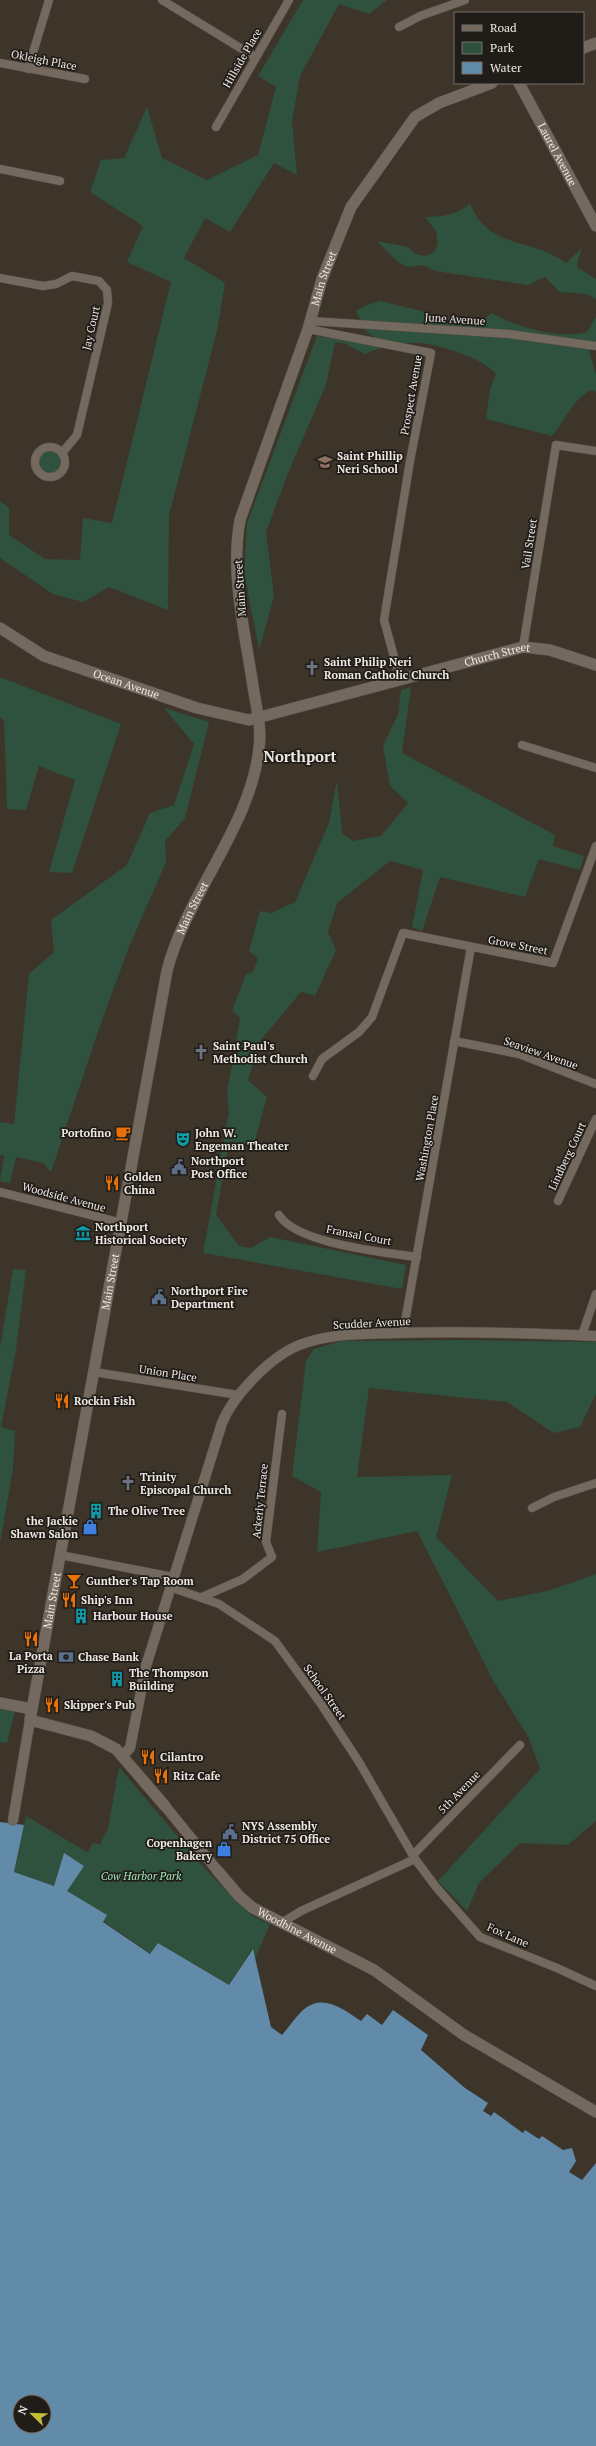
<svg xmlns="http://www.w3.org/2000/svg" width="596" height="2446" viewBox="0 0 596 2446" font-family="'PT Serif',serif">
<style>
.green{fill:#2f523e}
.water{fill:#628aa9;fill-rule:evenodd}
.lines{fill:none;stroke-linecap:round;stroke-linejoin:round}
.minor-casing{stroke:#595148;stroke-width:9}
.tertiary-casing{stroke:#595148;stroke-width:11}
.secondary-casing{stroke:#595148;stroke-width:12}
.minor{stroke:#73695f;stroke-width:8}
.tertiary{stroke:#73695f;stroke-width:10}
.secondary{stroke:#73695f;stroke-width:11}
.labels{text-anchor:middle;stroke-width:3.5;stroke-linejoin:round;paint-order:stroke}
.street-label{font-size:11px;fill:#efe9e3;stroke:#201c18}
.poi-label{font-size:11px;font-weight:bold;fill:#efe9e3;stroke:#201c18;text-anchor:start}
.park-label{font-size:11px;font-style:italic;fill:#a0e9bd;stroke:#201c18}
.district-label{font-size:15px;font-weight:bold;fill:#efe9e3;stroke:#201c18}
</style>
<rect width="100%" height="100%" fill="#3d342a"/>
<g class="green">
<polygon points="303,0 387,0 369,14 339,4 300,76 292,121 297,175 274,163 230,232 205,218 184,258 225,283 217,331 169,515 168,610 109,587 83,602 53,594 0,558 0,501 9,508 9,535 45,559 80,560 83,518 112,523 171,282 127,262 143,226 90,192 101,160 124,158 147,107 162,158 207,180 258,155 276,87 258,76"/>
<path d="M470,203C488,250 531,237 566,263L582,248L577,263L578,268L596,279V299L586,294L560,292L545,277L528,285L435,271L423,265L408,267L398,262L377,241L407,247L416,254L425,256L433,253L438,244L436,231L425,217C444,216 456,216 470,203Z"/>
<path d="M380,301L450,318L484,319L492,313C515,327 561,340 587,332L596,317V342L589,350L596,375V392L591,390C571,401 566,420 552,436L486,419L490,390L496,374C483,358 440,345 420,343C403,342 380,347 365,354L346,344L335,342L326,385L290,468L266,532L274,596L259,650L244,572L247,523L317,336L353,341L375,338L365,330L356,311L369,304Z"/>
<circle cx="50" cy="461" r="13"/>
<polygon points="0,677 121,724 72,873 49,872 75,780 39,766 26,810 7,809 4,720 0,717"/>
<polygon points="411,687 402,753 555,835 553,846 584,856 580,870 539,859 525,897 440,877 422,931 412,927 423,870 390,861 337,903 328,932 336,950 315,996 301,992 260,1041 248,1080 267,1097 254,1144 229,1142 216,1215 239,1246 251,1248 270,1237 406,1265 402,1289 203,1253 229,1112 227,1093 240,1018 232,1011 246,974 253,972 258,958 249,951 260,911 271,913 295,902 329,823 337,780 342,833 353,841 381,836 408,803 390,786 383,746 398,714 401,690"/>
<polygon points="164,708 209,722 185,818 165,841 166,862 129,947 101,1023 51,1172 43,1163 16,1157 10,1183 0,1181 4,1156 0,1155 0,1122 14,1124 29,974 54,952 51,920 127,865 150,813 174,805 194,744"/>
<polygon points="13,1269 26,1270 16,1350 1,1427 15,1431 13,1469 0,1543 0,1348"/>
<polygon points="457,1340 596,1342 596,1394 580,1427 554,1433 507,1402 369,1388 357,1477 452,1475 436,1537 498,1601 551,1590 596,1574 596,1821 568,1845 520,1843 479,1883 467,1911 438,1881 540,1769 529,1738 494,1682 417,1531 317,1552 321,1492 292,1476 306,1361 314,1349 342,1341"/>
<polygon points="0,1708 15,1711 7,1743 0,1742"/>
<polygon points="119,1767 206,1870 252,1916 270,1924 255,1959 252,1949 229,1985 158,1943 151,1954 103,1921 107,1915 66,1891 64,1854 54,1886 14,1872 26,1816 87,1852 93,1843 100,1845 108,1828"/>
</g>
<path class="water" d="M0,1822L24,1825L14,1872L54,1886L64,1853L84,1866L67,1891L107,1915L103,1922L150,1954L158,1943L229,1985L253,1949L271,2027L282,2035C289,2027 295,2018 302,2011C322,1992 343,2009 361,2021L367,2014L382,2025L393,2010L428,2035L421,2050L465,2088L488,2103L483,2111L491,2116L494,2112L523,2133L525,2130L539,2139L542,2136L563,2150L572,2148L576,2161L569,2172L582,2180L596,2163V2446H0ZM20,2402H44V2426H20Z"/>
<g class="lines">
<g class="minor-casing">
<g id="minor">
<polyline points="162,0 255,57"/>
<polyline points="399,27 420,16 465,0"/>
<polyline points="0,63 85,79"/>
<polyline points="28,69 49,0"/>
<polyline points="216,127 289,0"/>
<polyline points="0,169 60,181"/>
<polyline points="0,278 43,286 56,284 72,276 99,281 107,290 108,303 77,435 62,453"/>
<polyline points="311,321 509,334 596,346"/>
<polyline points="308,329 431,353 410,461 384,620 400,679"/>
<circle cx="50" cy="462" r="15"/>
<polyline points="523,647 556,445 596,451"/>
<polyline points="522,745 596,768"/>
<polyline points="454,1041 519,1054 596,1084"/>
<polyline points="313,1076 322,1059 359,1032 372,1017 403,933 553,963 596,846"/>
<polyline points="0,1192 122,1223"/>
<polyline points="558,1201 596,1119"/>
<path d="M279,1215C297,1244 384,1252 417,1257"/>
<polyline points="403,1333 471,947"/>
<polyline points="582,1335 596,1294"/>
<polyline points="94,1372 238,1395"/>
<polyline points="532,1508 554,1497 596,1483"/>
<polyline points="60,1555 173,1577"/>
<polyline points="170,1587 219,1604 275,1641 321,1704 359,1762 415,1859 436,1887 480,1937 557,1968 596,1986"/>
<polyline points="202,1597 243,1579 272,1557 266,1542 282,1414"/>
<polyline points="414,1854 520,1745"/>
<polyline points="283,1922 301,1911 415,1859"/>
</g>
</g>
<g class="tertiary-casing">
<g id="tertiary">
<path d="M123,1755L130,1748L146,1666L222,1423C233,1396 269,1358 297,1346C328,1333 363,1334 396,1333C463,1331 529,1333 596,1336"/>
<polyline points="165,1806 217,1870"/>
<polyline points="13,1820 30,1720"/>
</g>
</g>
<g class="secondary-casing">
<g id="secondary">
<polyline points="583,48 596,43"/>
<path id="s1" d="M519,83L596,226"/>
<path id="s2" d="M0,628L44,656L197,708L249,720L523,647L550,650L596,665"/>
<polyline points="0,1703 32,1709"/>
<path id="s3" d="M165,1806L116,1749L91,1736L30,1720L167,971C186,895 251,826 259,748C262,727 256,707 253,686C245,632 230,574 240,520L308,329L322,279L351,207L415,117L439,103L492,83"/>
<path id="s4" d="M217,1870L239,1896L253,1908L374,1970L464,2035L596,2112"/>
</g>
</g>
<use href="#minor" class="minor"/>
<use href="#tertiary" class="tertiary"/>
<use href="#secondary" class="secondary"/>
</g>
<defs>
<g id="school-bare" transform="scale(1.2)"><path d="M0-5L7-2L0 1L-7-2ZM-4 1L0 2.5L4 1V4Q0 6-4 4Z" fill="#8d6e63" stroke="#201c18" stroke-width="2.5" paint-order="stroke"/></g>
<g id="church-bare" transform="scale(1.2)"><path d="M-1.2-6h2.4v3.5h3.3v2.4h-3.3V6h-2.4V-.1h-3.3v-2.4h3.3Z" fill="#6b7280" stroke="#201c18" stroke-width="2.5" paint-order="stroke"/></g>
<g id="cafe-bare" transform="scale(1.2)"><path d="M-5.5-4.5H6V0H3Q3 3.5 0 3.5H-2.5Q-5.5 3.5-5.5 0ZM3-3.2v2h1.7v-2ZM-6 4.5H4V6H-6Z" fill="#e8710a" stroke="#201c18" stroke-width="2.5" paint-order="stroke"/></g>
<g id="theatre-bare" transform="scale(1.2)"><path d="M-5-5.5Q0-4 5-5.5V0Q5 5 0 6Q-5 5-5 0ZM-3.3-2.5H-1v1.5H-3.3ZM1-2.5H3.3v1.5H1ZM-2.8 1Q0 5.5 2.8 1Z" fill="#0f9aa8" stroke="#201c18" stroke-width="2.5" paint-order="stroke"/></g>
<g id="civic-bare" transform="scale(1.2)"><path d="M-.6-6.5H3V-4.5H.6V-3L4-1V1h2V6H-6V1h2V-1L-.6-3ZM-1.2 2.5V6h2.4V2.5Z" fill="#5c6f8a" stroke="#201c18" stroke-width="2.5" paint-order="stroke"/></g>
<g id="restaurant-bare" transform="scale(1.2)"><path d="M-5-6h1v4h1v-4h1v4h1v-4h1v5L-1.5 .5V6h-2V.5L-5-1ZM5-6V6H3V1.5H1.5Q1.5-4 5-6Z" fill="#e8710a" stroke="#201c18" stroke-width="2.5" paint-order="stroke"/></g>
<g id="museum-bare" transform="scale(1.2)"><path d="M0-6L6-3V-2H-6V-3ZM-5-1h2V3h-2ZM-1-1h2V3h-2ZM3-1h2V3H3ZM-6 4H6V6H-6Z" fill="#0f9aa8" stroke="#201c18" stroke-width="2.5" paint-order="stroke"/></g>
<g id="building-bare" transform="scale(1.2)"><path d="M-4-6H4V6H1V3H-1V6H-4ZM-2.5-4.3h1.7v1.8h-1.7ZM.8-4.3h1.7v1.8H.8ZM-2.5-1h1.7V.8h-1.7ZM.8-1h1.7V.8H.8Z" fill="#0f9aa8" stroke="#201c18" stroke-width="2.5" paint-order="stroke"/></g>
<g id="shop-bare" transform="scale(1.2)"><path d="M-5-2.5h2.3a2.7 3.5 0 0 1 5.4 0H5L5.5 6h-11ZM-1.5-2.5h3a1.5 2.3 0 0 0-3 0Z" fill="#3f7fe0" stroke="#201c18" stroke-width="2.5" paint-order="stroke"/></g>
<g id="bar-bare" transform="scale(1.2)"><path d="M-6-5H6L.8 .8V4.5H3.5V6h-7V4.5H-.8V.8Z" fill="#e8710a" stroke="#201c18" stroke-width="2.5" paint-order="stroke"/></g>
<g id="bank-bare" transform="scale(1.2)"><path d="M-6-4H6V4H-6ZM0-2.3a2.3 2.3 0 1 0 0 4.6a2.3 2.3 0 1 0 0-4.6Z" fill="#5c6f8a" stroke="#201c18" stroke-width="2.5" paint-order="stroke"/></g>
</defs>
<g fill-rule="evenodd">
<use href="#school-bare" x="325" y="462"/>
<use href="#church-bare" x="312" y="668"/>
<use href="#church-bare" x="201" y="1052"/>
<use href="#cafe-bare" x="123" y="1133"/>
<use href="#theatre-bare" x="183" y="1139"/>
<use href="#civic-bare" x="179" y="1167"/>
<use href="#restaurant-bare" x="112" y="1183"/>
<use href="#museum-bare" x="83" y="1233"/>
<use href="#civic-bare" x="159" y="1297"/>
<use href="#restaurant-bare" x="62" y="1401"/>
<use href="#church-bare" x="128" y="1483"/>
<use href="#building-bare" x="96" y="1511"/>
<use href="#shop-bare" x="90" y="1527"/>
<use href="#bar-bare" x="74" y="1581"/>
<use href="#restaurant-bare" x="69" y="1600"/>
<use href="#building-bare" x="81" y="1616"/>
<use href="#restaurant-bare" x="31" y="1639"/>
<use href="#bank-bare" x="66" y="1657"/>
<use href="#building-bare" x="117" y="1679"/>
<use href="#restaurant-bare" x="52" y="1705"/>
<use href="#restaurant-bare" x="148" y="1757"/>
<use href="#restaurant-bare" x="161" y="1776"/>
<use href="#civic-bare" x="230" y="1832"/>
<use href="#shop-bare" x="224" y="1849"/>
</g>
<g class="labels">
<g class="street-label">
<text transform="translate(242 58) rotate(-60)" y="4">Hillside Place</text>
<text transform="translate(44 60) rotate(11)" y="4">Okleigh Place</text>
<text dy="4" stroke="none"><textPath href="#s1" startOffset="81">Laurel Avenue</textPath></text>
<text dy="4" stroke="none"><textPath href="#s3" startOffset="1656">Main Street</textPath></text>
<text transform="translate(455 319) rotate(4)" y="4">June Avenue</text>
<text transform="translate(91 328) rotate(-77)" y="4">Jay Court</text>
<text transform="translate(411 395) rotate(-80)" y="4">Prospect Avenue</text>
<text transform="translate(529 544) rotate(-81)" y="4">Vail Street</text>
<text transform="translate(240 588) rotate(-94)" y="4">Main Street</text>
<text dy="4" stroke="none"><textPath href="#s2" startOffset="524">Church Street</textPath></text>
<text dy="4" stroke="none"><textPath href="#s2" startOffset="139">Ocean Avenue</textPath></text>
<text dy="4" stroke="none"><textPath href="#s3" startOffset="996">Main Street</textPath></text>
<text transform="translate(518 945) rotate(11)" y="4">Grove Street</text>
<text transform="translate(541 1053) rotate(19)" y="4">Seaview Avenue</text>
<text transform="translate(427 1138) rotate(-80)" y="4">Washington Place</text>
<text transform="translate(567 1156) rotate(-65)" y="4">Lindberg Court</text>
<text transform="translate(64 1197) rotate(15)" y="4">Woodside Avenue</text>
<text transform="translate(359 1235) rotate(11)" y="4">Fransal Court</text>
<text dy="4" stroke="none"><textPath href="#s3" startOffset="612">Main Street</textPath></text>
<text transform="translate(372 1323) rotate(-3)" y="4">Scudder Avenue</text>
<text transform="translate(168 1373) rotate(9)" y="4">Union Place</text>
<text transform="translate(260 1501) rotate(-84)" y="4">Ackerly Terrace</text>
<text dy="4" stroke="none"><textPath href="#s3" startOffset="288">Main Street</textPath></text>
<text transform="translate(325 1692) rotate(55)" y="4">School Street</text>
<text transform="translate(459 1792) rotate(-46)" y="4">5th Avenue</text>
<text dy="4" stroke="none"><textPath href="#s4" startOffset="102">Woodbine Avenue</textPath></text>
<text transform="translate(508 1935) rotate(24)" y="4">Fox Lane</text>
</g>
<g class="poi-label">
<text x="337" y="460">Saint Phillip<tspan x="337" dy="13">Neri School</tspan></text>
<text x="324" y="666">Saint Philip Neri<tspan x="324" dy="13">Roman Catholic Church</tspan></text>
<text x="213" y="1050">Saint Paul's<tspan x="213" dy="13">Methodist Church</tspan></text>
<text x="111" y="1137" text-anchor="end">Portofino</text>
<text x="195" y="1137">John W.<tspan x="195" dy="13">Engeman Theater</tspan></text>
<text x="191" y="1165">Northport<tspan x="191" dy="13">Post Office</tspan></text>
<text x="124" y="1181">Golden<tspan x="124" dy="13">China</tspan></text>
<text x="95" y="1231">Northport<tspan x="95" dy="13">Historical Society</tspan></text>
<text x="171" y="1295">Northport Fire<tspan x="171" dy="13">Department</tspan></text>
<text x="74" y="1405">Rockin Fish</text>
<text x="140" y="1481">Trinity<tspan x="140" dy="13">Episcopal Church</tspan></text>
<text x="108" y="1515">The Olive Tree</text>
<text x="78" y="1525" text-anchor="end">the Jackie<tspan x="78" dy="13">Shawn Salon</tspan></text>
<text x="86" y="1585">Gunther's Tap Room</text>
<text x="81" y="1604">Ship's Inn</text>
<text x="93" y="1620">Harbour House</text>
<text x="31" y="1660" text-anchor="middle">La Porta<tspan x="31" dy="13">Pizza</tspan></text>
<text x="78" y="1661">Chase Bank</text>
<text x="129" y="1677">The Thompson<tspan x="129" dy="13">Building</tspan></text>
<text x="64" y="1709">Skipper's Pub</text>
<text x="160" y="1761">Cilantro</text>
<text x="173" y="1780">Ritz Cafe</text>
<text x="242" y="1830">NYS Assembly<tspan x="242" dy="13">District 75 Office</tspan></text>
<text x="212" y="1847" text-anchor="end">Copenhagen<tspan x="212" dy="13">Bakery</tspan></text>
</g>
<g class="park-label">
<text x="141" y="1880">Cow Harbor Park</text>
</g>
<g class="district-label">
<text x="300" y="762">Northport</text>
</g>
</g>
<rect x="454" y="12" width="130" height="72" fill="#201c18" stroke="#736e69"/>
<rect x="462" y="25" width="20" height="6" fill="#73695f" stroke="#736e69"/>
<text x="490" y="32" font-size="12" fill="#efe9e3">Road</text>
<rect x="462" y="42" width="20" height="12" fill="#2f523e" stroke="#736e69"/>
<text x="490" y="52" font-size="12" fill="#efe9e3">Park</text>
<rect x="462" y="62" width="20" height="12" fill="#628aa9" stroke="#736e69"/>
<text x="490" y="72" font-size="12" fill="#efe9e3">Water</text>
<g transform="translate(32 2414) rotate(293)"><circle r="19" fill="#201c18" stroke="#736e69"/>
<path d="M0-3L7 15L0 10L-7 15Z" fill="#c7bb3b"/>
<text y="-6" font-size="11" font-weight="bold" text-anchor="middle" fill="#efe9e3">N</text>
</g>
</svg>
